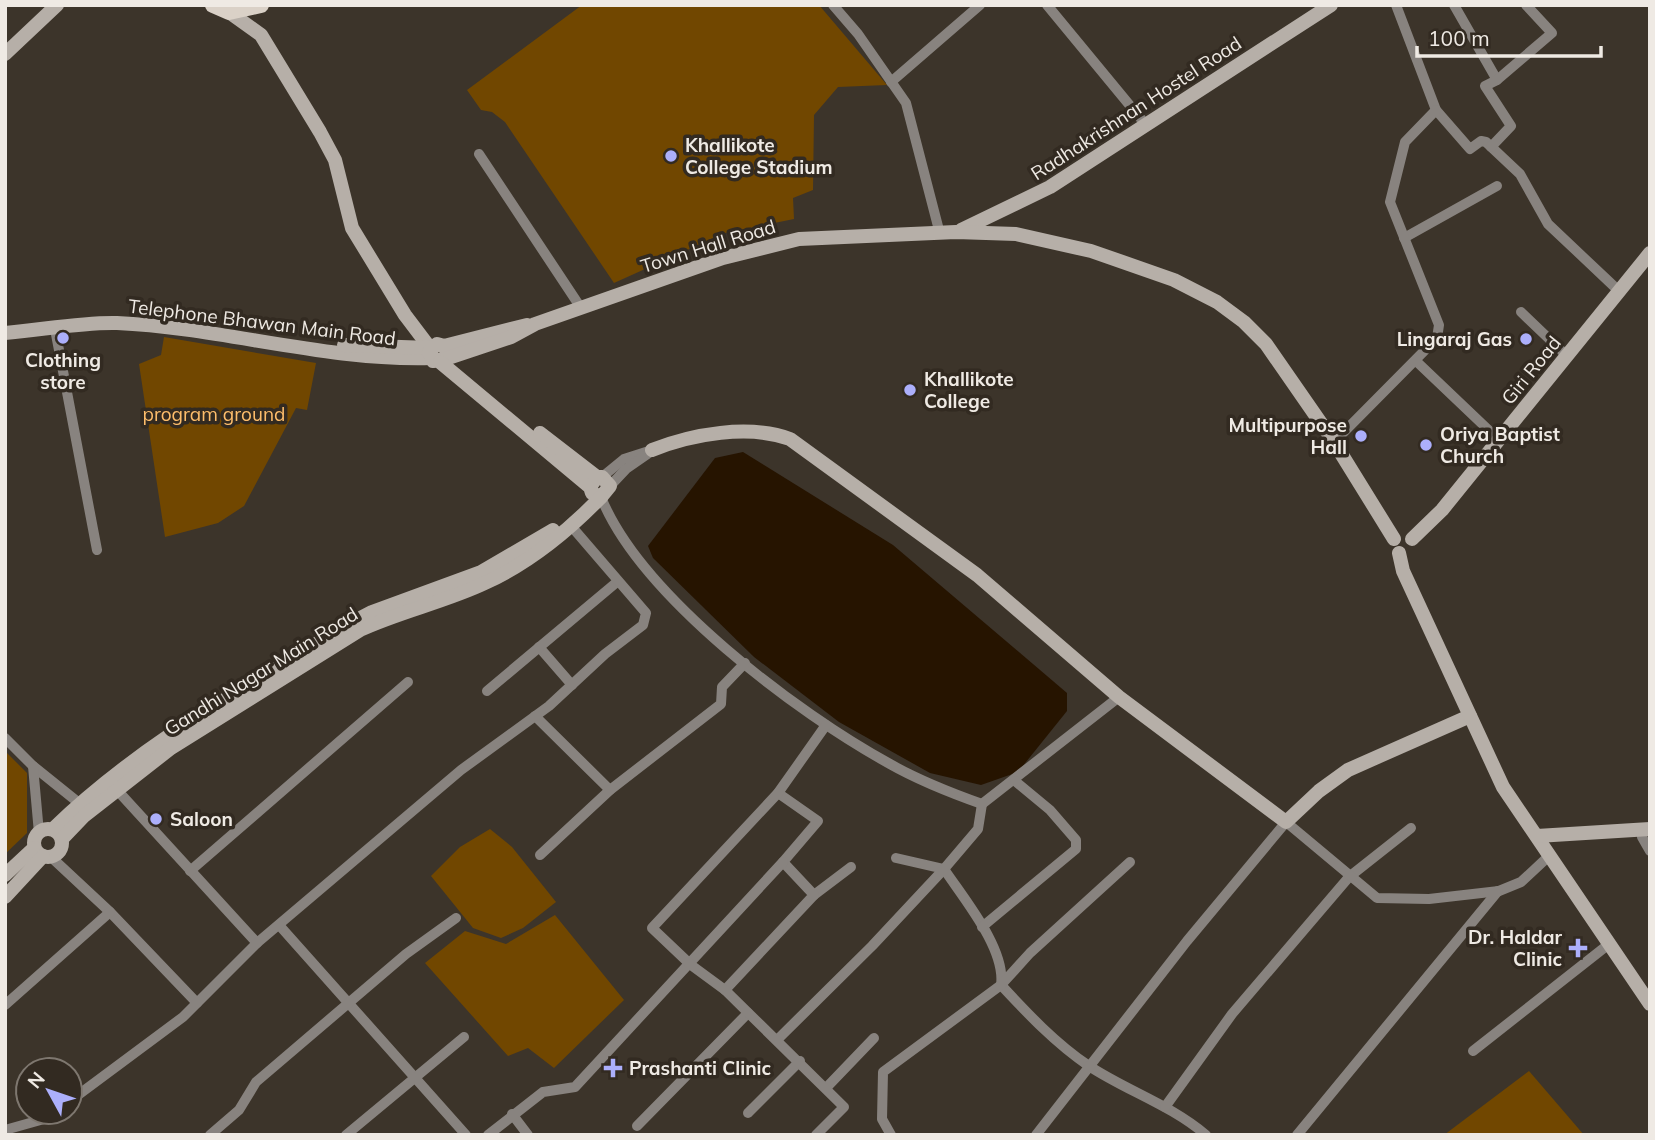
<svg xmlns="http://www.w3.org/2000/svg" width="1655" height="1140" viewBox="0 0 1655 1140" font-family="Mulish,sans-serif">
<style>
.green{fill:#714700}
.water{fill:#261400}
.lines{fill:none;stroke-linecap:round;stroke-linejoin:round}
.street{stroke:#88837f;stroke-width:10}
.secondary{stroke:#b6afa8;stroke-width:14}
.primary{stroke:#dad1c7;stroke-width:16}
.poi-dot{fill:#acaffb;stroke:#322a21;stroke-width:2.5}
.labels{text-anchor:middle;stroke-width:7;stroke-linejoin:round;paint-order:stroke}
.street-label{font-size:19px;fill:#efeae4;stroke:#322a21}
.poi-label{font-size:19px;font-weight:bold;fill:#efeae4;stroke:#322a21;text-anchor:start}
.park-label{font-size:19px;fill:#fdbd6b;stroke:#322a21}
</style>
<rect width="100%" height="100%" fill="#3c342a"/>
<g class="green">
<polygon points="582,5 819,5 887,85 838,87 814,115 813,190 793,198 794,219 725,233 614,283 505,122 492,112 481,110 467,90"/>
<polygon points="164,337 316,363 307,410 296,408 244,506 218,523 165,537 139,364 161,355"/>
<polygon points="5,751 27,773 27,833 5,854"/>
<polygon points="490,829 512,847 556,902 523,928 501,938 473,928 431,876 460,847"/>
<polygon points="555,915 624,1000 554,1068 528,1048 508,1056 425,963 465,931 506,944"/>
<polygon points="1529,1071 1584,1135 1444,1135"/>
</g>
<polygon class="water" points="743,452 893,545 1067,693 1067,711 1018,772 981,785 930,773 839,722 754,657 653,558 648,546 715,458"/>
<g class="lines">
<g class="street">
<polyline points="833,5 858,34 906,103 940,234"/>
<polyline points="1047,5 1146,125"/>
<polyline points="1396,5 1436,110 1470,149 1481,141 1486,142 1520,174 1548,224 1620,292"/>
<polyline points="1454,5 1497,80"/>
<polyline points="891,82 980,5"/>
<polyline points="1491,147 1511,126 1485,86 1497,80 1552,33 1526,5"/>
<polyline points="479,154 581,308"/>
<polyline points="1404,238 1497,186"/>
<polyline points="1521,312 1567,356"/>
<polyline points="55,329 97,550"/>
<polyline points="1416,361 1499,440"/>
<polyline points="1334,442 1437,338 1439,325 1390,202 1405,142 1436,110"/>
<polyline points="602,477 624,459 652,450"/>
<polyline points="610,486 626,469 652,451"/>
<path d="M601,497C640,595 798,714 890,764C920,781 951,793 982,804L1119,697"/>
<polyline points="539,647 572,685"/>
<polyline points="487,691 617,582"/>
<polyline points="535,716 610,790"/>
<polyline points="5,738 33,766 79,803"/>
<polyline points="33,766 39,833"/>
<polyline points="117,790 257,943"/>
<polyline points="1642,837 1650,851"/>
<polyline points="540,855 610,790 721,704 722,687 745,663"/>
<polyline points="51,857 110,912 197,1003"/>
<path d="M896,858L944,869C964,899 1006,949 1001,985C1028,1014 1055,1043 1089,1066C1127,1091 1171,1105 1206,1135"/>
<polyline points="190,871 408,682"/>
<polyline points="814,895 851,867"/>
<polyline points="279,925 466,1135"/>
<polyline points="982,927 1076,849 1076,840 1050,810 1015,781"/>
<polyline points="725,990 814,895 783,862 818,821 778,793"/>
<polyline points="5,1005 110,912"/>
<polyline points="777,1040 872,946 944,869 978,829 982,804"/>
<polyline points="1473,1051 1609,944"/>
<polyline points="826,1088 874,1038"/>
<polyline points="70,1101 183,1017 257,943 461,770 549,706 605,654 643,625 646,613 572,527"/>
<polyline points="1165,1107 1232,1014 1349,877 1411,828"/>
<polyline points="748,1113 800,1061"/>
<polyline points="512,1114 528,1135"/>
<polyline points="637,1126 748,1013"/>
<polyline points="5,1130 44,1119 54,1112"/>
<polyline points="210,1135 239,1110 256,1082 406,954 456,918"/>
<polyline points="346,1135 464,1037"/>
<polyline points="488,1135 543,1092 575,1087 783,862"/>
<polyline points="816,1135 844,1107 725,990 691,965 652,928 778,793 826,725"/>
<polyline points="891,1135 882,1119 883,1072 1001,985 1030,953 1130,862"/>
<polyline points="1036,1135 1187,941 1286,822 1377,898 1429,899 1499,891 1521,882 1550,855"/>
<polyline points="1297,1135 1498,891"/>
</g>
<g class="secondary">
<polyline points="229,12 261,35 320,132 335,160 352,228 405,315 430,348"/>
<polyline points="5,54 57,5"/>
<polyline points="961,230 1050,187 1331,5"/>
<path d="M5,333C42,330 81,322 117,323C223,328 325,361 431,358"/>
<polyline points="344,345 430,348"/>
<polyline points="444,346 447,350 445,359 433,361 429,352 437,344 444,346 527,325"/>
<polyline points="445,359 511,337 535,324 723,258 799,239 956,232 1016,234 1091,251 1174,280 1217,302 1244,322 1266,344 1334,442 1394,539"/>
<polyline points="440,362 590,487 592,493 601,497 610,486 602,477 597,477 590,487"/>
<polyline points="540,433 597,477"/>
<path d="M652,450C692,434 749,424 790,439L977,575L1119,697L1286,822L1319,791L1348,770L1470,716"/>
<polyline points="1412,539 1442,510 1650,253"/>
<polyline points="1399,553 1403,571 1503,787 1650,1004"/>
<path d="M53,829C140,744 248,686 351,623L372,612L481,572L553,530"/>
<circle cx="48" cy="843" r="14"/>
<polyline points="1537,836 1650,829"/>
<path d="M62,839L84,816L171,748L360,630C401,611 445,602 485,583C529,563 568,531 601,497"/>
<polyline points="5,875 34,848"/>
<polyline points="5,897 43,856"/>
</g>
<polyline class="primary" points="213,5 229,12 261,5"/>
</g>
<g class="poi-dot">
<circle cx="671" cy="156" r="7"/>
<circle cx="63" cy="338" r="7"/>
<circle cx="1526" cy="339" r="7"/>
<circle cx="910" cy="390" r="7"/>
<circle cx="1361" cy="436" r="7"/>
<circle cx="1426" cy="445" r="7"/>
<circle cx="156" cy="819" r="7"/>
<path d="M1574.5 937.5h7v7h7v7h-7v7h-7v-7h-7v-7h7z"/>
<path d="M609.5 1057.5h7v7h7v7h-7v7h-7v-7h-7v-7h7z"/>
</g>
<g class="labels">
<g class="street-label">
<text transform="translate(1136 108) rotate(-33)" y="7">Radhakrishnan Hostel Road</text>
<text transform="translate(708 246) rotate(-17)" y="7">Town Hall Road</text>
<text transform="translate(262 322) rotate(7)" y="7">Telephone Bhawan Main Road</text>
<text transform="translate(1531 370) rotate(-51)" y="7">Giri Road</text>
<text transform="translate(261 671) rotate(-32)" y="7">Gandhi Nagar Main Road</text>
</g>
<g class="poi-label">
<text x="685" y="152">Khallikote<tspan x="685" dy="22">College Stadium</tspan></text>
<text x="1512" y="346" text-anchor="end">Lingaraj Gas</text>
<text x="63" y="367" text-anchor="middle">Clothing<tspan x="63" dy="22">store</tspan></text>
<text x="924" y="386">Khallikote<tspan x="924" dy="22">College</tspan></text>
<text x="1347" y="432" text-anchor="end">Multipurpose<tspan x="1347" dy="22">Hall</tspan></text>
<text x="1440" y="441">Oriya Baptist<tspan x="1440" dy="22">Church</tspan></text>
<text x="170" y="826">Saloon</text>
<text x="1562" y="944" text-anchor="end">Dr. Haldar<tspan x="1562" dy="22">Clinic</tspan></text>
<text x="629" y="1075">Prashanti Clinic</text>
</g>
<g class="park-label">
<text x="214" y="421">program ground</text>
</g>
</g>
<rect width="1655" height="1140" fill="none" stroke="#efeae4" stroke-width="14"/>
<g transform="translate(49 1091) rotate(310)"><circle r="33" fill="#322a21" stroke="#7e776f" stroke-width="2"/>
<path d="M0-5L12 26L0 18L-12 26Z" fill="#acaffb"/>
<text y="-10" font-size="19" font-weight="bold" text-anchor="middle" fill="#efeae4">N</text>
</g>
<path d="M1417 46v10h184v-10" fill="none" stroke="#efeae4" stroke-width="3.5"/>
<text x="1428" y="46" font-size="21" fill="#efeae4" stroke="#322a21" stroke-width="5" paint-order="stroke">100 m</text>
</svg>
